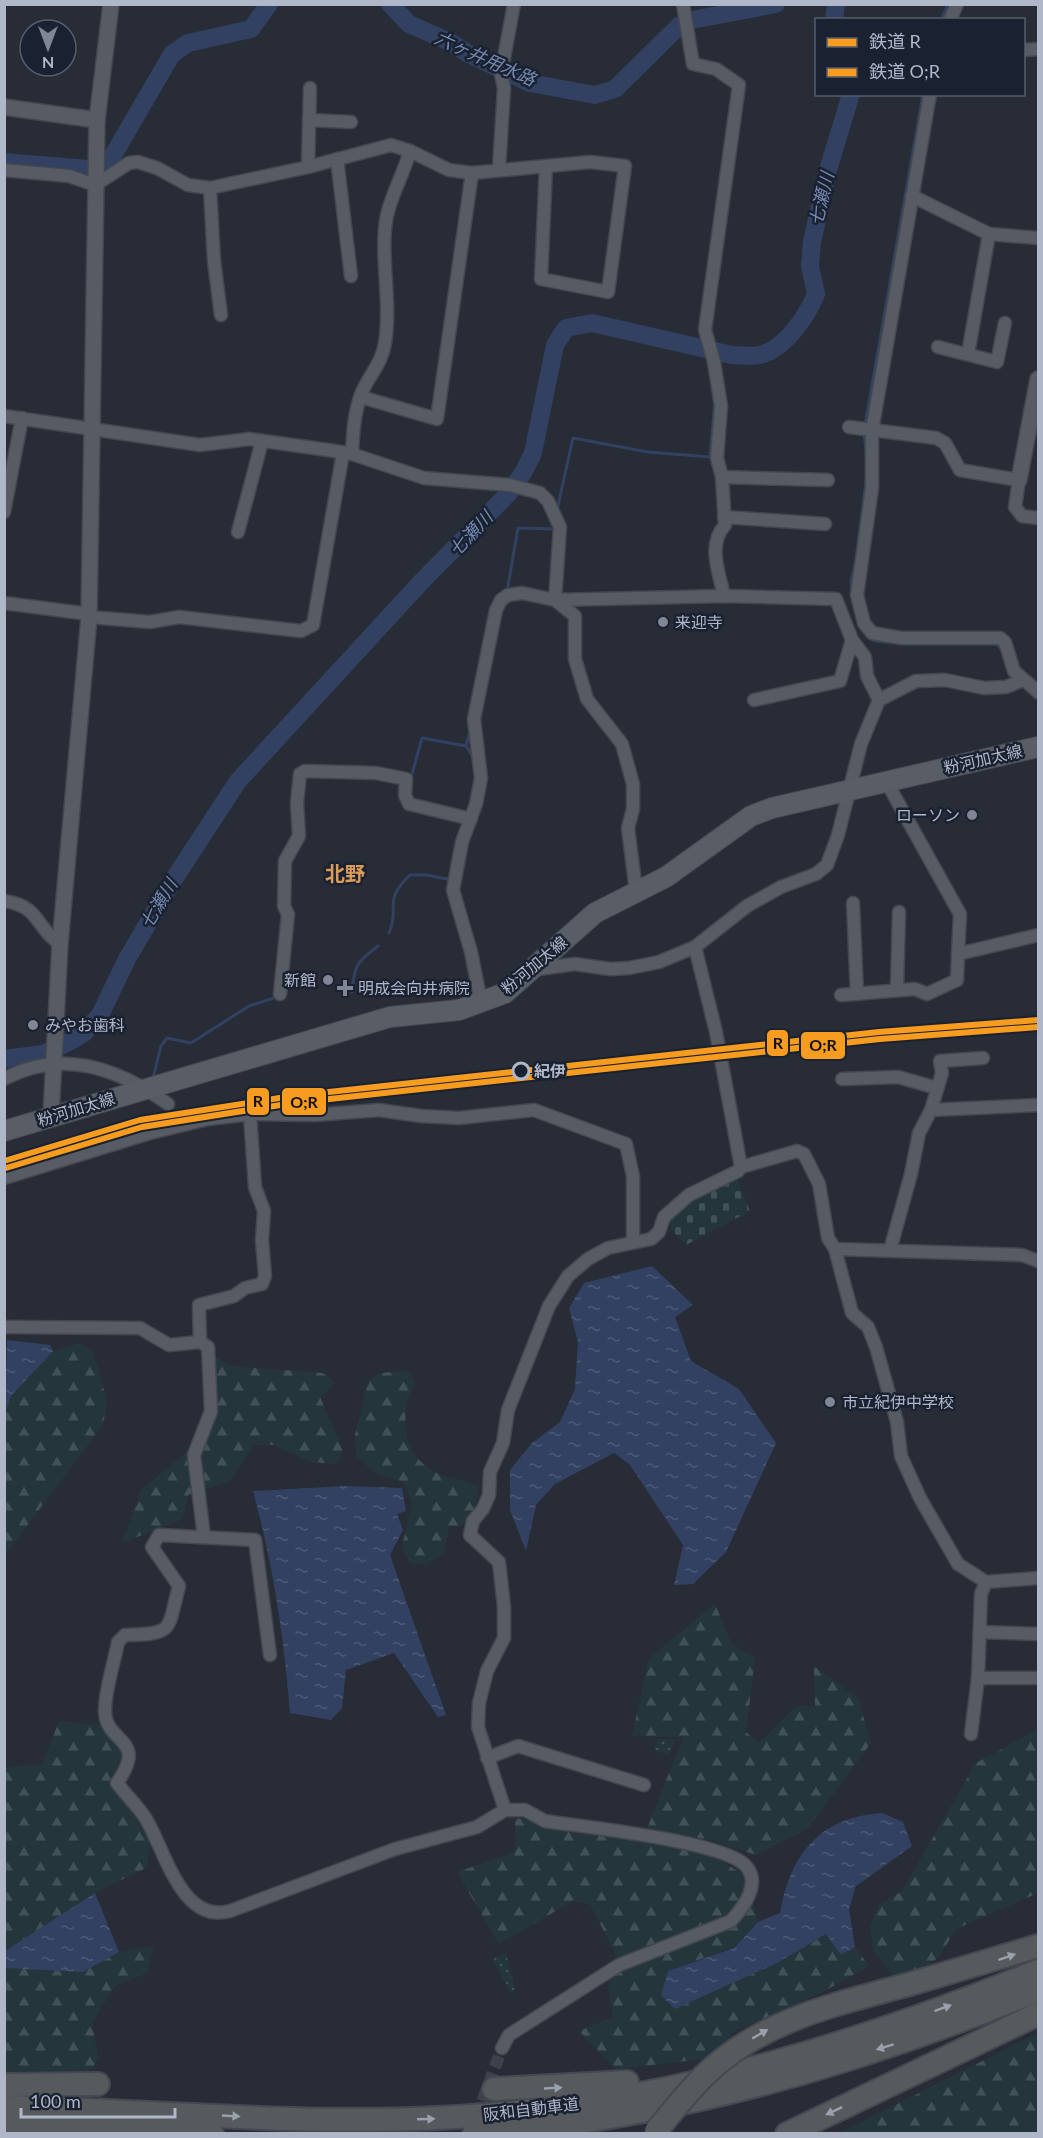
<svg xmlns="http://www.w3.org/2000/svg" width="1043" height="2138" viewBox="0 0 1043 2138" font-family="Lato,'Noto Sans JP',sans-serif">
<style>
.forest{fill:url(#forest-firs)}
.cemetery{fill:url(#cemetery-stones)}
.park{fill:url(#park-dots)}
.water{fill:url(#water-ripples)}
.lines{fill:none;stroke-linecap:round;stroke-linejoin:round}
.stream{stroke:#324161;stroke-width:3}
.river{stroke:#324161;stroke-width:18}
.minor-tunnel{stroke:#3c414c;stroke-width:12;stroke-dasharray:12 6;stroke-linecap:butt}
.minor-casing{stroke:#43474f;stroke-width:15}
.tertiary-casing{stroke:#43474f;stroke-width:18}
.primary-casing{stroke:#444953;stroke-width:22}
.motorway-casing{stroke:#444851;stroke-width:26}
.minor{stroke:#575b64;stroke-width:12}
.tertiary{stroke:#575b64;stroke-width:15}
.primary{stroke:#595d66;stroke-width:20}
.motorway{stroke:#575a5d;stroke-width:22}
.motorway-bridge-casing{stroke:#444851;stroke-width:26;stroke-linecap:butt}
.motorway-bridge{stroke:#575a5d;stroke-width:22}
.rail-1-casing{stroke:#1a2131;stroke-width:10}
.rail-2-casing{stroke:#1a2131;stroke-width:10}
.rail-1{stroke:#f79c1f;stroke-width:6}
.rail-2{stroke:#f79c1f;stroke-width:6}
.oneway{fill:#9aa0ad}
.poi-dot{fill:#808695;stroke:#1a2131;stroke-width:2}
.stop-dot{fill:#1a2131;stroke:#b0b7c8;stroke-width:3}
.labels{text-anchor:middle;stroke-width:5;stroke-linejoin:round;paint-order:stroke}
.poi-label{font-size:16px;fill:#b0b7c8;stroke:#1a2131;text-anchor:start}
.street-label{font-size:16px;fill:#b0b7c8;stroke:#1a2131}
.stop-label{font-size:16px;font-weight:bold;fill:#b0b7c8;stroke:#1a2131;text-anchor:start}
.water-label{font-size:18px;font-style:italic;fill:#758ab2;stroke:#1a2131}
.quarter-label{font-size:20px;font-weight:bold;fill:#db9c58;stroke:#1a2131}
.line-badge{stroke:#1a2131;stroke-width:2}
.pale-badge-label{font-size:16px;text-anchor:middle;font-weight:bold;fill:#111}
</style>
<defs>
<pattern id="forest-firs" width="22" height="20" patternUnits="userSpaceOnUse" patternTransform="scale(1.5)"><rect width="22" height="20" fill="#24363c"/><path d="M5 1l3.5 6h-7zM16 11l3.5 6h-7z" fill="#415157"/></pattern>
<pattern id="cemetery-stones" width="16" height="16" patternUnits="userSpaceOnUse" patternTransform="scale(1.5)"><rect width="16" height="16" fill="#24363c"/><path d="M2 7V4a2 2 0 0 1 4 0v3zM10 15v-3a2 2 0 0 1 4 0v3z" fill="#415157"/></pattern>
<pattern id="park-dots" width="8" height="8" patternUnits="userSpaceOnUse" patternTransform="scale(1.5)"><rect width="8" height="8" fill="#24363c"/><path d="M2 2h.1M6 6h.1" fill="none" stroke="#415157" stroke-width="1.8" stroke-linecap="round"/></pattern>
<pattern id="water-ripples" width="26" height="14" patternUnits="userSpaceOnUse" patternTransform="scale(1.5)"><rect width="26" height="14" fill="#324161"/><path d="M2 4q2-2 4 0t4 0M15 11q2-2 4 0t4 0" fill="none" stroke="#4d5a76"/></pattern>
</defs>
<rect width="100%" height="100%" fill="#272c36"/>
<g class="forest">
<polygon points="80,1343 93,1351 107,1401 103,1425 5,1555 4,1413 11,1396 52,1351"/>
<polygon points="211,1354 231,1366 323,1373 335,1383 320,1397 343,1451 336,1464 312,1462 273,1445 253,1445 231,1481 188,1495 183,1519 122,1543 141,1490 187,1452 214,1416"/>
<path d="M409,1371L415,1382C399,1416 400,1456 439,1474C453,1480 466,1479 479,1487L474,1510L461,1526L449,1527L444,1553L428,1564L410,1563L402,1547L412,1502L403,1482L375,1473L356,1456L355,1435L368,1381L380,1373Z"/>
<polygon points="715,1604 731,1643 755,1658 746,1732 759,1743 796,1706 815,1706 814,1666 858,1698 871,1743 808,1828 756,1855 711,1840 647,1829 683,1737 632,1736 649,1658"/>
<polygon points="59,1721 100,1725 123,1750 113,1782 151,1843 146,1868 95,1893 5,1951 5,1767 42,1765"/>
<polygon points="1038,1729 1038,1893 956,1929 939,1957 916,1975 894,1978 873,1950 870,1925 879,1905 902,1891 976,1763"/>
<polygon points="515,1818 658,1844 717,1858 746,1876 758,1922 734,1947 668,1971 675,2009 777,1963 827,1934 841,1955 855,1947 869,1966 821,1993 733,2032 713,2058 616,2069 579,2031 613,2017 608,1988 618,1959 590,1904 573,1901 499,1944 457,1872 515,1852"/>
<polygon points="154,1946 147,1973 115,1986 92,2023 98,2058 93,2068 84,2072 5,2076 4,1968 83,1972 119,1952"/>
<polygon points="1038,2033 1038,2133 840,2133"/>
</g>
<polygon class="cemetery" points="737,1179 750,1211 686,1245 671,1229 670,1221 691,1200"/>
<g class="park">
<polygon points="658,1739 675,1739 669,1755 654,1750"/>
<polygon points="506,1953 515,1988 512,1995 493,1959"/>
</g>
<g class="water">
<polygon points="652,1266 693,1305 675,1317 691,1361 739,1389 776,1443 726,1552 693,1584 674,1585 683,1545 630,1465 614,1453 555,1484 536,1505 526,1551 510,1510 510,1470 532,1443 560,1422 575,1389 578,1342 569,1308 584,1283"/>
<polygon points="7,1340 50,1345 53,1351 11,1396 5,1413"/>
<path d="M345,1486L402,1488L406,1511L397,1514L403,1530L390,1555L446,1715L438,1717L394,1653L346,1670L342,1708L331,1720L290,1713C284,1638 273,1564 253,1491Z"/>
<path d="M882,1813L903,1822L912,1846L856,1886L849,1909L855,1947L841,1955L826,1934L777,1963L675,2009L661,1995L668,1971L734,1948L758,1922L780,1913C790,1854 820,1817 882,1813Z"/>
<polygon points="95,1893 119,1952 83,1972 5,1968 5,1951"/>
</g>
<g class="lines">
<g class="stream">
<polyline points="941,20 948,4"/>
<polyline points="865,425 923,94"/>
<polyline points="864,431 867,464"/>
<polyline points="557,510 573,438 648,452 710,457 715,400"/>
<polyline points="858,544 867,473"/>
<polyline points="508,586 518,528 555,529"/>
<polyline points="852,594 851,580 856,562"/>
<polyline points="864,631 874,641 898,643"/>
<polyline points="904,644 996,644 1001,648"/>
<polyline points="466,746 473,757"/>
<polyline points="411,778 422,738 466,746 470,731"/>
<path d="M389,933C401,905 381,903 410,875H427L447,879"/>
<path d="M352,992C354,965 357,962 378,946"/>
<polyline points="153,1078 161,1046 167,1038 191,1043 249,1006 277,997"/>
</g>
<g class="river">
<polyline points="390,4 409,24 452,43 467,53 530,83 595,95 615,89 680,25 692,20 776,4"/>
<polyline points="834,20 836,4"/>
<polyline points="4,162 88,169 101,168 108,164 172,54 188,43 251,29 269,4"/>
<path d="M4,1059L43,1054L67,1043L84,1033L100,1015L127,959L172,882L238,781L422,581L508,494L523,473L533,453L555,345L566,328L592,323L732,355C741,355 752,357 760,355C785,349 807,316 816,294L810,266L812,242L828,170L851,94"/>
</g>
<polyline class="minor-tunnel" points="476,2118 502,2048"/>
<g class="minor-casing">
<g id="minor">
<path d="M683,4L693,64L716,69L739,85L705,330L714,362L721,406L717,458L722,477L725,525C707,545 719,572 724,596"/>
<polyline points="950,20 957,4"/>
<polyline points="1024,50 1038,49"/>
<polyline points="930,94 872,431 872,488 857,595 864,623 872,633 901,638 1000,638 1005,642 1014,671 1038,692"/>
<polyline points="309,120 351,122"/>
<polyline points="337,159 351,276"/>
<polyline points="308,167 310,88"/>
<polyline points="499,169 504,88 501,74 514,4"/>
<polyline points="4,170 69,176 95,185 129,163 138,162 157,168 188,185 210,188 308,167 391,145 410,151 449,170 472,173 590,162 625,166 608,292 541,279 546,166"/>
<polyline points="210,188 214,261 221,315"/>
<polyline points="912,196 989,234 1038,238"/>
<polyline points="938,347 997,362 1005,323"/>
<polyline points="968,354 989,234"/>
<polyline points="361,397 437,419 472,173"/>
<polyline points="4,416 200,445 249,439 328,450 352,454 424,478 510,485 540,493 548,501 560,527 555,600"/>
<polyline points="849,427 936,438 945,443 960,470 1019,480 1015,507 1022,516 1038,518"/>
<path d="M352,454C353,433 354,412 362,392C370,374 382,363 385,343C392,300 379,254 387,215C392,194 404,172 410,151"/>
<polyline points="722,477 828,480"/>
<polyline points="4,512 22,418"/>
<polyline points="724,517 825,524"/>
<polyline points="238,532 262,441"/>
<polyline points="555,600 575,616 575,659 587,699 622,744 633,784 633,809 628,828 636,891"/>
<polyline points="4,603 89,614"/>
<polyline points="89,617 150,622 179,617 301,631 313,625 343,453"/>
<polyline points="754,700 840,681 852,640"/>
<polyline points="886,781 960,914 958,954 1038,935"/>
<path d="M4,901C41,906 35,928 60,944"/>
<polyline points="853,903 857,994"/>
<polyline points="695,947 716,1032 741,1167"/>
<polyline points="531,970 575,964 610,969 629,968 659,962 695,947 747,906 781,887 816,874 827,865 838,835 861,744 879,700 916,681 945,680 984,688 1006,687 1023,680"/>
<polyline points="897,990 899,912"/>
<polyline points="280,994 288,914 284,906 285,861 299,836 297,803 300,774 305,771 376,773 406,779 405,795 409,804 471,819"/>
<polyline points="841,995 915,989 927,994 957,980 958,954"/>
<polyline points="481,1002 471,952 453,890 462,842 476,804 481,778 474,719 496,610 501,600 508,595 522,593 555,600 724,596 836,599 852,640 865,657 867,676 879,700"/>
<path d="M4,1079C62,1048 118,1068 168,1104"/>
<polyline points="842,1079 898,1077 937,1088"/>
<polyline points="931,1110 942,1073 940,1061 983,1058"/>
<polyline points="4,1178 150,1133 208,1119 250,1114 314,1115 379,1110 421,1116 459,1118 534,1110 626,1144 633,1176 633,1241"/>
<polyline points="835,1249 1022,1255 1038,1261"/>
<polyline points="890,1250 911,1174 919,1133 931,1110 1038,1105"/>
<polyline points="4,1327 140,1328 169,1345 200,1342 208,1347 211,1411 194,1455 204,1537"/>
<polyline points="200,1342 199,1305 234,1296 245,1288 262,1284 265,1276 262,1240 264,1211 255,1187 250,1114"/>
<polyline points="980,1632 1038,1634"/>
<path d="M270,1655L255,1540L159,1535L152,1547L179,1586C167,1631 175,1634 125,1635L118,1642C114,1664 105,1689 105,1711C106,1745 149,1737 117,1783C126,1795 138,1806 146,1819C165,1850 181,1924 230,1911L395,1849L477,1827L505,1810H525L545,1821C584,1827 721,1841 745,1865C762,1882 744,1907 731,1921L619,1965L509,2035L502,2048"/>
<polyline points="978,1678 1038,1678"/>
<polyline points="971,1734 978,1678 981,1594 986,1582"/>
<polyline points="487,1758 518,1746 644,1785"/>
<polyline points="505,1810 478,1727 479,1703 487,1671 504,1638 504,1607 499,1562 470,1535 473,1521 483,1509 489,1495 490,1472 503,1443 508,1410 549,1306 568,1276 588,1259 608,1248 651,1239 659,1232 664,1217 689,1195 738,1171 741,1167 797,1151 804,1154 819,1184 828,1238 835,1249 852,1313 868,1327 876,1347 897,1422 901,1456 920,1498 958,1564 986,1582 1038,1578"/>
</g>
</g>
<g class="tertiary-casing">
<g id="tertiary">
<polyline points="4,107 97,120"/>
<polyline points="1019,480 1038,379"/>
<polyline points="51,1116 60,944 89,617 97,120 111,4"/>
</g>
</g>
<g class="primary-casing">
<polyline id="primary" points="4,1131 390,1017 459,1010 505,993 595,913 666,877 751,816 772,808 1038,747"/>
</g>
<g class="motorway-casing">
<g id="motorway">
<polyline points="910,1984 1038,1946"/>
<polyline points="4,2085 98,2084"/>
<polyline points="494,2089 627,2082"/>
<path d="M4,2107C168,2111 333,2129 497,2114C683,2098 866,2041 1038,1971"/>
<polyline points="4,2124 212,2134"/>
<path d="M474,2134C668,2119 859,2064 1038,1990"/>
<polyline points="787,2134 1038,2014"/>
</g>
</g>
<use href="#minor" class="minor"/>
<use href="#tertiary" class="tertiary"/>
<use href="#primary" class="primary"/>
<use href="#motorway" class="motorway"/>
<g class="motorway-bridge-casing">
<path id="motorway-bridge" d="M656,2131C673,2111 689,2090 707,2073C764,2019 837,2004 910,1984"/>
</g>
<use href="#motorway-bridge" class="motorway-bridge"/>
<g class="rail-1-casing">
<polyline id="rail-1" points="4,1161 140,1120 292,1096 879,1032 1038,1020"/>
</g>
<g class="rail-2-casing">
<polyline id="rail-2" points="6,1168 142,1127 293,1103 880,1039 1038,1027"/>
</g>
<use href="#rail-1" class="rail-1"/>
<use href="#rail-2" class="rail-2"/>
</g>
<defs><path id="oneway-solid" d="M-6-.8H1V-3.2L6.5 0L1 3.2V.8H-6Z" transform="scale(1.5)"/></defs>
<g class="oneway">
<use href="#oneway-solid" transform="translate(1007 1957) rotate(-19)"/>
<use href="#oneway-solid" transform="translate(943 2008) rotate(-20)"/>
<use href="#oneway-solid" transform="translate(760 2034) rotate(-30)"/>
<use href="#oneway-solid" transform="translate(885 2047) rotate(163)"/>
<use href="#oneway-solid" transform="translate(553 2088) rotate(-3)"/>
<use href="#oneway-solid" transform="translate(834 2111) rotate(155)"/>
<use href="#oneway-solid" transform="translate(231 2116) rotate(3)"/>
<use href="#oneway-solid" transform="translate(426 2119) rotate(-2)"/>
</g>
<g class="poi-dot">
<circle cx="663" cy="622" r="6"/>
<circle cx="972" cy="815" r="6"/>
<circle cx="328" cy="980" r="6"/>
<path d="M342 979h6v6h6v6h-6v6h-6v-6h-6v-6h6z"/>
<circle cx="33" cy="1025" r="6"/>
<circle cx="830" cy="1402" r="6"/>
</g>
<circle class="stop-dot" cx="521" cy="1071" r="8"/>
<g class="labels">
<g class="poi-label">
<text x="675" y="628">来迎寺</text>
<text x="960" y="821" text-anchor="end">ローソン</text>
<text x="316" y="986" text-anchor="end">新館</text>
<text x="358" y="994">明成会向井病院</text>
<text x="45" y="1031">みやお歯科</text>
<text x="842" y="1408">市立紀伊中学校</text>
</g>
<g class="street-label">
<text transform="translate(983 759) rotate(-13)" y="6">粉河加太線</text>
<text transform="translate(534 965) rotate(-40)" y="6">粉河加太線</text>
<text transform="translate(76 1109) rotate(-17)" y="6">粉河加太線</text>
<text transform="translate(531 2109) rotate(-7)" y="6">阪和自動車道</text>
</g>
<g class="stop-label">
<text x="534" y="1077">紀伊</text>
</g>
<g class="water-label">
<text transform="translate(485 59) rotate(24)" y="6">六ヶ井用水路</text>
<text transform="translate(822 199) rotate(-77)" y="6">七瀬川</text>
<text transform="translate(471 534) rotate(-47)" y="6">七瀬川</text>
<text transform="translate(159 904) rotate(-59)" y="6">七瀬川</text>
</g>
<g class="quarter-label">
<text x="345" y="881">北野</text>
</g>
</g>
<g class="line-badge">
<rect x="766" y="1029" width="23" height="28" rx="6" fill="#f79c1f"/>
<rect x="800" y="1031" width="46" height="29" rx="6" fill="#f79c1f"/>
<rect x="246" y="1087" width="24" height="29" rx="6" fill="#f79c1f"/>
<rect x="281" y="1087" width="46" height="29" rx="6" fill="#f79c1f"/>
</g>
<g class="pale-badge-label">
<text x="778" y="1049">R</text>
<text x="823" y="1051">O;R</text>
<text x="258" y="1107">R</text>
<text x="304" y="1108">O;R</text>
</g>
<rect width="1043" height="2138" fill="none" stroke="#b0b7c8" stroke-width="12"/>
<rect x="815" y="18" width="210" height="78" fill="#1a2131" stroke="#565d6d" stroke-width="1.5"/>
<rect x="827" y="38" width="30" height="9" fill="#f79c1f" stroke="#565d6d" stroke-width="1.5"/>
<text x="869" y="48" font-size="18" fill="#b0b7c8">鉄道 R</text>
<rect x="827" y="68" width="30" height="9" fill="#f79c1f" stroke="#565d6d" stroke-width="1.5"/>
<text x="869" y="78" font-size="18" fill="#b0b7c8">鉄道 O;R</text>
<g transform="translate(48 48) rotate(180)"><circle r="28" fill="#1a2131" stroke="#565d6d" stroke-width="1.5"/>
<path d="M0-4.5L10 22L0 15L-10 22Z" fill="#808695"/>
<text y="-9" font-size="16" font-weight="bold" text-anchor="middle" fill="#b0b7c8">N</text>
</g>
<path d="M21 2108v9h154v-9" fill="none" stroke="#b0b7c8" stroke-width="3"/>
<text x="30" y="2108" font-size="18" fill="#b0b7c8" stroke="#1a2131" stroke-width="4.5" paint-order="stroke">100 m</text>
</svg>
